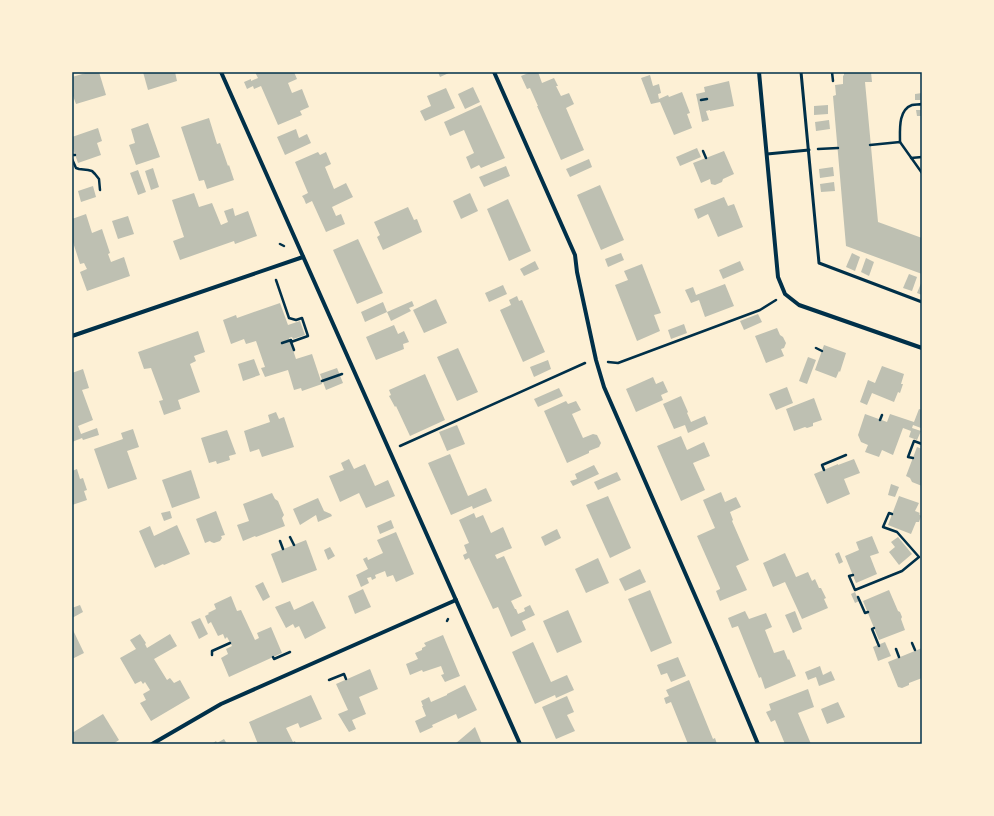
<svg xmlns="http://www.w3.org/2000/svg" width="994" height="816" viewBox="0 0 994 816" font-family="Cabin,sans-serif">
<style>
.building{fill:#bec0b2}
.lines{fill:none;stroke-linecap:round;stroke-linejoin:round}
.path{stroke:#003049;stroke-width:2.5}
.service{stroke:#003049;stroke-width:3}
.minor{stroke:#003049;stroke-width:4}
.neatline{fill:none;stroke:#003049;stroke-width:1.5}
</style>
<rect width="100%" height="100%" fill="#fdf0d5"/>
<g class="building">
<polygon points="89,72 99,72 106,95 76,104 72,93 72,77"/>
<polygon points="143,72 175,72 177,81 148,90"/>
<polygon points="255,72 294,72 297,79 288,83 292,93 302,89 309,107 300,111 302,115 278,125 261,86 254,89 253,86 247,89 244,82 251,79 251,81 258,78"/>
<polygon points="438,72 451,72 440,77"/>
<polygon points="531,72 538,72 542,83 554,78 558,86 556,86 561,96 569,93 574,104 566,108 584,150 561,160 537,106 538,106 530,88 527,89 521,76"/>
<polygon points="844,72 871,72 872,82 865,82 878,222 922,238 922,274 846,246 833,96 836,95 835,85 843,84 843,76 844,75"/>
<polygon points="650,75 653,86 659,84 661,93 658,94 659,99 668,95 669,97 682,92 690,113 687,114 692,128 674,135 660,102 651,104 641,78"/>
<polygon points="729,81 734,106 710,111 710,110 706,111 709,120 702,122 696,94 705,92 704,87"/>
<polygon points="473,87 480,102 465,109 458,94"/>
<polygon points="446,88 455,108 425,121 420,111 431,106 427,96"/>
<polygon points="922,93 922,100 915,100 915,94"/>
<polygon points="481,105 505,158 481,168 479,165 471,169 466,157 474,153 464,130 450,136 444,122"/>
<polygon points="828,105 828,114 814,115 814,106"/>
<polygon points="916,110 922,110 922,116 917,116"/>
<polygon points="209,118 217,144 220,143 228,166 229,165 234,180 207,189 204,180 199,181 181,127"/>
<polygon points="829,120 830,129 816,131 815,122"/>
<polygon points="148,123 160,157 136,165 129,145 135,143 131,129"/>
<polygon points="98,128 102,141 97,143 101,155 78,163 72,146 72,137"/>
<polygon points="296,129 299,138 307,134 311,143 285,155 277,137"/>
<polygon points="697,148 701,157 680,166 676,157"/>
<polygon points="724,151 734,174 723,179 722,182 715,185 711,184 710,179 701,183 693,163"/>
<polygon points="318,152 320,155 326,152 331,164 325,167 334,189 346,183 353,197 332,207 336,216 341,214 345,224 326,232 312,201 306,204 304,199 302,196 308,193 295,162"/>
<polygon points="589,159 592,167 570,177 566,169"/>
<polygon points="506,166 510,176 484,187 479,177"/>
<polygon points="833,167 834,176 820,178 819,169"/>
<polygon points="153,168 159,187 151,190 145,171"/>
<polygon points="138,170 146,192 138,195 130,173"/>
<polygon points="834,182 835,191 821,192 820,184"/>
<polygon points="600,185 624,240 601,250 577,195"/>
<polygon points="93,186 96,197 81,202 78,191"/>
<polygon points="194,193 199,207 212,203 221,225 228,222 224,211 233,208 235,216 248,211 257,236 235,244 234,241 180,260 173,241 184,237 172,200"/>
<polygon points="470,193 478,211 461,219 453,201"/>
<polygon points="724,197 728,206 734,204 743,227 718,237 708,214 698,219 694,209"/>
<polygon points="508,199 531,251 509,261 487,209"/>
<polygon points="408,207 414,220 417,219 422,232 383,250 377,237 380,235 374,222"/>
<polygon points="86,214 92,233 102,229 110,253 108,254 111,262 124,257 130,276 87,291 80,272 87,269 84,263 80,264 72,239 72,219"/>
<polygon points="128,216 134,234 118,239 112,221"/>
<polygon points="358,239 383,293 357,304 333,250"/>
<polygon points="621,253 624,260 608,267 605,259"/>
<polygon points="852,253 860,257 855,271 846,267"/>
<polygon points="866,258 874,262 869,276 861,272"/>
<polygon points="535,261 539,269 524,276 520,269"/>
<polygon points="740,261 744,270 723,279 719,270"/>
<polygon points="642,264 661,313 654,315 660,331 637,341 615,285 628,280 624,271"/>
<polygon points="909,274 917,277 912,291 903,288"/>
<polygon points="922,281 922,295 917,293"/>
<polygon points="725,284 734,306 705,317 699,300 691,303 685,290 693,287 696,295"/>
<polygon points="503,285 507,294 489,302 485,293"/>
<polygon points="517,296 519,301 522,300 545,352 523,362 500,310 511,305 509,300"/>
<polygon points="436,299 447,323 424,333 413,310"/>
<polygon points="412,301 414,306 409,308 411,311 391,321 387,312"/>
<polygon points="383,302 387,312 365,322 361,312"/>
<polygon points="280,303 288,325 300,321 305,335 293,339 292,337 289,338 296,359 312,354 322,384 302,391 301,388 294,390 288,370 265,377 261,368 265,367 256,341 246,344 244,339 231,344 223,320 236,315 237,318"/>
<polygon points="758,314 762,322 744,330 740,321"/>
<polygon points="684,324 687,333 671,339 668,330"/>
<polygon points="394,325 398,334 404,331 409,342 403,344 404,349 376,360 366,337"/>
<polygon points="777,328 780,335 783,337 786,343 784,348 781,349 784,356 766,363 755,336"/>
<polygon points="198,331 205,352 194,356 196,361 190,364 200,392 178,400 181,409 164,415 159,401 163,400 151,368 144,369 138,352"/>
<polygon points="824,345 846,353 840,372 839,371 836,378 815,370"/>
<polygon points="458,348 478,392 457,401 437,357"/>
<polygon points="808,357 816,360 807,384 799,381"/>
<polygon points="254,359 260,375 243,381 238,364"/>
<polygon points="548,360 551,369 534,377 530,367"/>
<polygon points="882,366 904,374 901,384 903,384 900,393 898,392 894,402 872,393 867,405 860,402 868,380 875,383"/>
<polygon points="337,368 343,383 326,390 320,374"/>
<polygon points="83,369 89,388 82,390 93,420 78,426 81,434 97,428 99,435 83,440 82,438 72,442 72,373"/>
<polygon points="425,374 445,420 410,436 396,406 395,407 389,396 391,395 389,390"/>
<polygon points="653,377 656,384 663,381 668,392 661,395 663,400 636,412 626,389"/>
<polygon points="787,387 793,403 776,410 769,394"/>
<polygon points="559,388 563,396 538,407 534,399"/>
<polygon points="681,396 688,412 687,413 691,422 705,416 708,424 688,433 685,425 674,429 663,404"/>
<polygon points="814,398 822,420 813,423 813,426 807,428 805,427 794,431 786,409"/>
<polygon points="566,401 568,404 576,401 581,410 572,414 583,438 593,434 597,435 601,443 599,447 589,451 589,453 567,463 544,411"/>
<polygon points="919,409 922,410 922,426 921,428 913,425 912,428 921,431 917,440 909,437 911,431 903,428 893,455 882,450 879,457 865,452 868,445 861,442 858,435 865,414 887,422 890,414 914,422"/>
<polygon points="276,412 279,419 284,417 294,447 262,457 259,449 250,452 244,431 270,422 268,415"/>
<polygon points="457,425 465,444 447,451 439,432"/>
<polygon points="133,429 139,447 127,451 137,479 108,489 94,449 123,439 121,433"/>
<polygon points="227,430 236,454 229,456 230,460 217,464 216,461 209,463 201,438"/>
<polygon points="681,436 687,450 704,442 710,456 693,463 705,490 681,501 657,446"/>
<polygon points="917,447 922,449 922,486 912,482 910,478 906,476"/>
<polygon points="450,454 468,496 486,488 492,501 473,509 472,506 451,515 428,463"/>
<polygon points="349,459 354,469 365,464 375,486 388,480 395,496 366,508 359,493 340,502 329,476 344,470 341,463"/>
<polygon points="854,459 860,473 844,479 850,494 827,504 814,474 838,464 838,465"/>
<polygon points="594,465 599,474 573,486 570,481 577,479 575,474"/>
<polygon points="77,469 80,479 83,478 87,490 84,491 87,500 72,505 72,471"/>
<polygon points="191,470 200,498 172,508 162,480"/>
<polygon points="617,472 621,480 598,490 594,482"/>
<polygon points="891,484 899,487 895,497 888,495"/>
<polygon points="721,492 725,502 736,497 741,507 730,512 733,520 732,521 749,560 736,566 747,590 720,601 716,591 720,589 720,588 697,536 715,528 703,500"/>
<polygon points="272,493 275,499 278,501 284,515 282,518 285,526 256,537 255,536 243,541 237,525 249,521 243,504"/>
<polygon points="608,496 631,548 610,558 586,505"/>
<polygon points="899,496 919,503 915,511 920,513 919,514 921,516 919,522 916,522 911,534 888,525"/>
<polygon points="318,498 324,511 331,514 332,516 318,522 316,515 300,525 293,509"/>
<polygon points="170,511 172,518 164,521 161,513"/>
<polygon points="216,511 225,535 221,536 222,538 220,541 214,543 211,542 210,541 205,543 196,519"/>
<polygon points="474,513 476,518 483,515 491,533 503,527 512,548 495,555 497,559 504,556 522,596 511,601 515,609 516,609 518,614 525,611 524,608 530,605 535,615 522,621 526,630 511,637 498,607 493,609 469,558 465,560 463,555 467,553 464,545 469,543 459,520"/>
<polygon points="391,520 394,528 380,534 377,526"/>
<polygon points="177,525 190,554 164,565 163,564 155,568 139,531 150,526 154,536"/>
<polygon points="557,529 561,538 545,546 541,537"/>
<polygon points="396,532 414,574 396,582 393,575 387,577 385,571 375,575 376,578 372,580 371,577 367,578 369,583 361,587 356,575 368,569 363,559 367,557 368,560 383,553 377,540"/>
<polygon points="872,536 879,553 870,556 877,574 856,583 845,556 859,550 856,542"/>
<polygon points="898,537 912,554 899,565 889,552 895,547 891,542"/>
<polygon points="306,540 317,570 282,583 271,554"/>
<polygon points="330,547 335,556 328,560 324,550"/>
<polygon points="839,552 843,562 839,564 835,554"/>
<polygon points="785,553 796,577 808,572 812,581 815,579 819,588 821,588 826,598 824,599 828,608 802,619 785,582 773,587 763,563"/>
<polygon points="598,558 609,583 586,593 575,569"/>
<polygon points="640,569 646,582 625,591 619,579"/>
<polygon points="263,582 270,597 263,601 255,586"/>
<polygon points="363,589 371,607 355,614 348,596"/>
<polygon points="650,590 672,643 651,652 628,599"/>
<polygon points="889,590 898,611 900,612 902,617 901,619 905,630 879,640 863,601"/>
<polygon points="855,592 859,601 855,603 851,594"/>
<polygon points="231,596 237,611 241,610 255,640 259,638 257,633 271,627 282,653 229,677 221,658 228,654 226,649 232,646 227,637 225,639 223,634 218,636 211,622 208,624 205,616 209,614 208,613 216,609 214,604"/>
<polygon points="290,601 294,610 313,601 326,628 305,639 299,626 295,628 293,624 286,628 275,607"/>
<polygon points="80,605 83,612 72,618 72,608"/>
<polygon points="568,610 582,642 557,653 543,621"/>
<polygon points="745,611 749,619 766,613 772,627 765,630 774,653 784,650 788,660 789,659 796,676 765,689 761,677 759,678 738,626 732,628 728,618"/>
<polygon points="795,611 802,629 793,633 785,615"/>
<polygon points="200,618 208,634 199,639 191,622"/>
<polygon points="72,628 84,653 72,659"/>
<polygon points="140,634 146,643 145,644 147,648 170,634 177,646 154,659 167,680 170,678 174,683 180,680 190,698 151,721 140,703 146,700 143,694 150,690 145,682 143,684 141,681 135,684 120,658 136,649 130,640"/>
<polygon points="443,635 460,676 445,682 441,675 444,674 441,666 423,672 422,670 410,675 406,664 418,659 415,653 422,650 422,648 426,646 424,643"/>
<polygon points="533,642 551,682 567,675 574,690 556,698 555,695 535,704 512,652"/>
<polygon points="885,642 891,656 878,661 873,647"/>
<polygon points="922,648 922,678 909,683 909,685 902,688 898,687 888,662"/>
<polygon points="678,657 686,676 671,682 667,673 661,675 657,665"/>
<polygon points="820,666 823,675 831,671 835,680 819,686 816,677 808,680 805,672"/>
<polygon points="370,669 378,689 359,697 366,714 352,720 356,729 349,732 338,714 348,710 336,684"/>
<polygon points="689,680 713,739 715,738 717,744 688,744 671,702 666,704 664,698 669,696 666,690"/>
<polygon points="465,685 477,710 458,719 456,714 432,725 433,727 420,733 415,721 426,716 422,706 423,706 421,701 429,697 431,702 447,695 447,694"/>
<polygon points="808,689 814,707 798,713 811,744 785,744 775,720 771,722 766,712 771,710 769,704"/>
<polygon points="311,695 322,719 300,728 298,723 286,728 293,742 295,741 296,744 258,744 249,722"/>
<polygon points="567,696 574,712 567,715 575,731 556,739 542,707"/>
<polygon points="838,702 845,717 827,724 821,709"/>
<polygon points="103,714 119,740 113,744 72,744 72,733"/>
<polygon points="475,727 482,744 455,744"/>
<polygon points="224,739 227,744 212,744 216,741 217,743"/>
</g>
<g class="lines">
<g class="path">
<polyline points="832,72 833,81"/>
<polyline points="701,100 707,99"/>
<path d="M900,142C900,130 898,110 912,105C915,104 919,105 922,104"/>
<polyline points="870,145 900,142 922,173"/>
<polyline points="818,149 838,148"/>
<polyline points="703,151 706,158"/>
<polyline points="72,155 75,155"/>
<polyline points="911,158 922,157"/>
<polyline points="72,159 76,168 79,169 88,170 92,171 95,174 99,179 100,190"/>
<polyline points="280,244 284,246"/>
<polyline points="276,280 289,318 296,320 302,318 308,336 291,342 291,340 282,343"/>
<polyline points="291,342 294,350"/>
<polyline points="816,348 822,351"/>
<polyline points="608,362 618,363 760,310 776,300"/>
<polyline points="322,381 342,374"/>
<polyline points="880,420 882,415"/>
<polyline points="400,446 585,363"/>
<polyline points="913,458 908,457 914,441 922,444"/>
<polyline points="824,470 822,465 846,455"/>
<polyline points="290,537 294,545"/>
<polyline points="280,541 283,549"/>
<polyline points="853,575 849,576 855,590 902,571 919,557 897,532 883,527 889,513 892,514"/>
<polyline points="858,597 865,613 868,612"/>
<polyline points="447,621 448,619"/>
<polyline points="874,628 872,629 879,646"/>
<polyline points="912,643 915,650"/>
<polyline points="896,649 899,657"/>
<polyline points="212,655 212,651 230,643"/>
<polyline points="273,657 274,659 290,652"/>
<polyline points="329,680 344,674 346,679"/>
</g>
<g class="service">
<polyline points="801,72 819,263 922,302"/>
<polyline points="767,154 809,150"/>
</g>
<g class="minor">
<polyline points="221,72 520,744"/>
<polyline points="494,72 575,255 577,272 596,360 604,387 717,646 758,744"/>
<polyline points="759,72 778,277 785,294 799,305 922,348"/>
<polyline points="72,336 303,257"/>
<polyline points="152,744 221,704 456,600"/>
</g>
</g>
<rect width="994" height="816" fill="none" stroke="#fdf0d5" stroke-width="146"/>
<rect x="73" y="73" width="848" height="670" class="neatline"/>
</svg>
